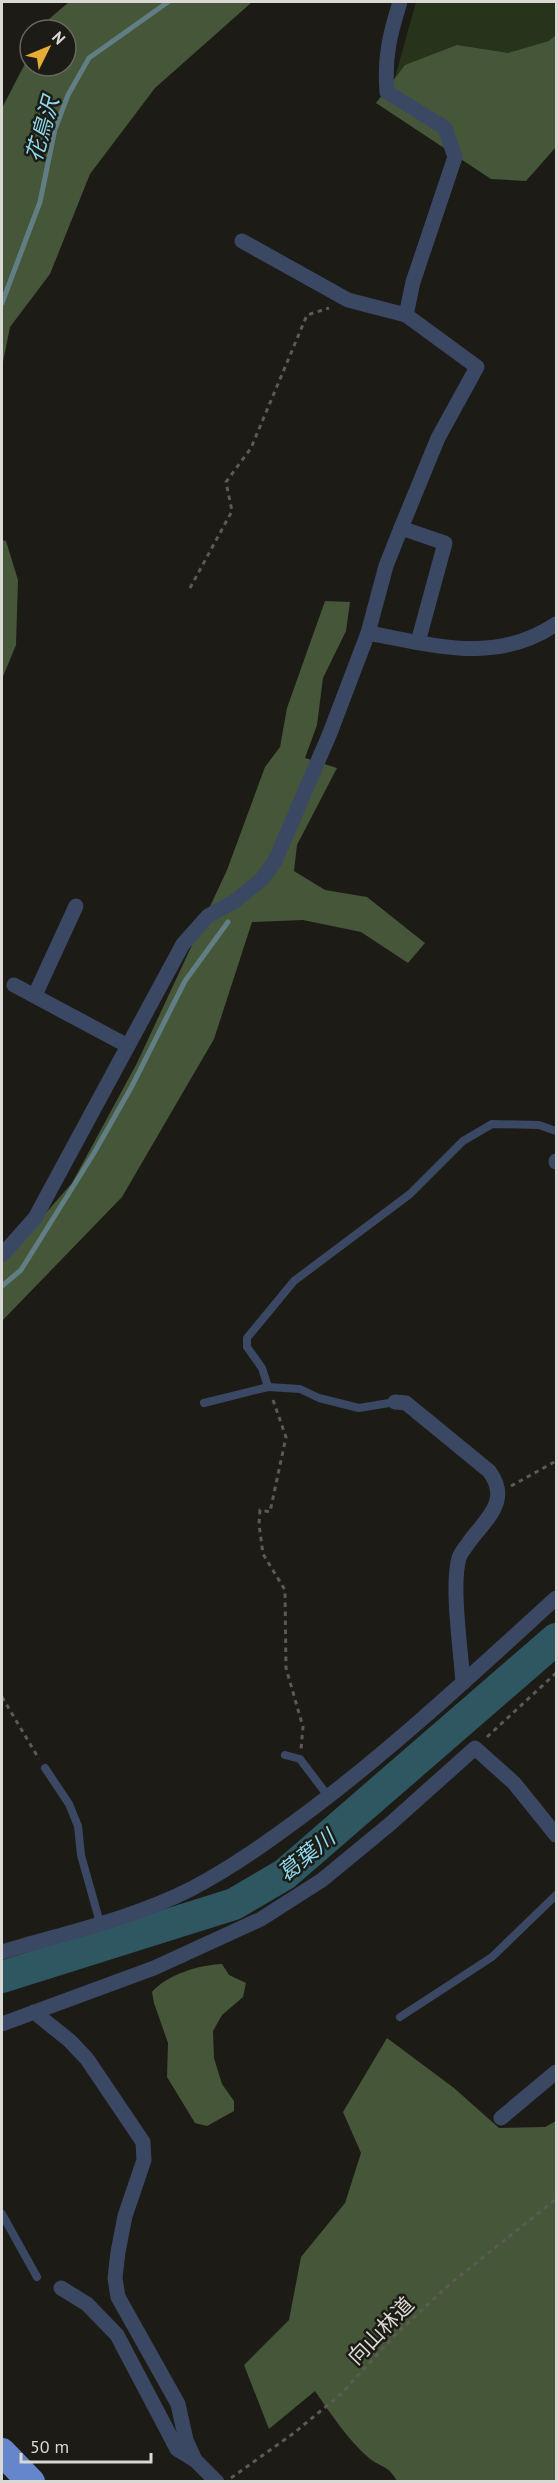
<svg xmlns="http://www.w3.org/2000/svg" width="558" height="2483" viewBox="0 0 558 2483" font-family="'PT Sans','Noto Sans JP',sans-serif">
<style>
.green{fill:#27341b}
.forest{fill:#465639}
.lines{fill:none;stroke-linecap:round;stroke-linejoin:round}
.stream{stroke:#617e84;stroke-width:5}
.river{stroke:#2e5762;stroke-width:32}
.path{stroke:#5b5a55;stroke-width:3;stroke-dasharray:4.5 4.5;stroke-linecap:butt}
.lane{stroke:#3b4863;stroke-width:8}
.street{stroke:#3b4863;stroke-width:15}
.highway{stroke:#6586ca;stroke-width:28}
.labels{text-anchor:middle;stroke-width:5;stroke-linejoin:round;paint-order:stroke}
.street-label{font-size:21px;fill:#d9d8d4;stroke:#1c1b15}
.water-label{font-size:22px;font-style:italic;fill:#8dd8ed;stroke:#1c1b15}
</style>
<rect width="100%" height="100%" fill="#1c1b15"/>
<polygon class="green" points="416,2 556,2 556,105 394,81"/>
<g class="forest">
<polygon points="69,2 252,2 155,88 90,174 50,274 10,327 2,367 2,108 30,54 30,66 66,66 66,30 43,30 49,19"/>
<polygon points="556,35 556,147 526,181 491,179 376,103 405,65 457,45 508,53 549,41"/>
<polygon points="2,540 6,541 18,580 16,645 2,679"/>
<polygon points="325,601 350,602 346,631 323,678 317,725 305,758 337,768 297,845 294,871 325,890 367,897 425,943 408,963 361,932 303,920 252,922 214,1039 122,1197 2,1321 2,1263 72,1183 137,1063 227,870 265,767 280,747 287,708"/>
<path d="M222,1964L229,1975L246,1983L243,1997L222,2015L213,2031L214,2058L222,2084L234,2101V2111L207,2126L195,2123L167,2077L168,2043L154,2003L152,1992C168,1974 199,1965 222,1964Z"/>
<path d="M387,2038L454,2088L499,2128L545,2127L556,2121V2481H397C387,2464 383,2469 369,2458C348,2440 331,2414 315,2391L269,2429L244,2365L289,2320L301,2257L345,2203L361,2153L343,2112Z"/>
</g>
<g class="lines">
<g class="stream">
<polyline points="2,303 40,202 55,129 68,95 89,58 168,2"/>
<polyline points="2,1286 21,1270 94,1153 132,1086 185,981 228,922"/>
</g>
<polyline class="river" points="2,1977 234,1904 285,1874 556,1639"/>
<g class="path">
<polyline points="190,588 232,511 226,482 251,448 307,315 329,308"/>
<polyline points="273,1400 286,1437 270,1512 260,1510 259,1524 263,1554 285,1590 286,1668 303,1727 301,1749"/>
<polyline points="511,1486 556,1461"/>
<polyline points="2,1697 39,1759"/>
<polyline points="487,1737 556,1673"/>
<polyline points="231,2478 294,2433 341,2394 395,2335 451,2283 556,2199"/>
</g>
<g class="lane">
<polyline points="268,1387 262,1368 247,1347 247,1338 294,1281 410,1194 463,1141 492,1124 539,1125 556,1131"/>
<polyline points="204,1403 268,1387 300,1389 319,1398 359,1408 395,1402"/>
<polyline points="285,1755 300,1759 328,1796"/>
<polyline points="45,1768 69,1804 78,1826 81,1855 100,1923"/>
<polyline points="400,2017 492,1957 556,1895"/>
<polyline points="2,2214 37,2277"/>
</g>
<g class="street">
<polyline points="242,241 348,300 406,315"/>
<polyline points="401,528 445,543 418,642"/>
<path d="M368,633C435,645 495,665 556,624"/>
<polyline points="14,985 128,1046"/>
<polyline points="35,995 76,906"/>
<polyline points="556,1161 556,1162"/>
<path d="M2,1255L35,1218L183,944L208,916L235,901L262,879L275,861L330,733L368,633L386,566L401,528L438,438L477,367L406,315L413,282L455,157L445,128L387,92C384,57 390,34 400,2"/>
<path d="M395,1402L406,1403L489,1471C511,1500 487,1518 469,1542C466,1547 461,1552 459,1558C451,1586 461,1651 463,1683"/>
<path d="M2,1952C65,1933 132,1919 191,1889C235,1866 273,1838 312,1809C398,1744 477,1670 556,1598"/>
<polyline points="34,2012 70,2041 87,2059 143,2142 144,2160 125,2216 118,2252 115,2278 118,2297 178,2404 186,2440 195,2460 217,2482"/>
<polyline points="2,2024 154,1968 261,1919 322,1880 390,1824 475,1748 514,1783 556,1835"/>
<polyline points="501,2118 556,2072"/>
<polyline points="61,2288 87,2304 117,2335 177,2449 195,2460"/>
</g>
<polyline class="highway" points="2,2452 31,2482"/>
</g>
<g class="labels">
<g class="street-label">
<text transform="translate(381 2331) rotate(-46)" y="7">向山林道</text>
</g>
<g class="water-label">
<text transform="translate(42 129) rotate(-74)" y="8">花鳥沢</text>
<text transform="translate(306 1855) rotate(-39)" y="8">葛葉川</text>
</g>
</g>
<rect width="558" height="2483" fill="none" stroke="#d9d8d4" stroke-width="6"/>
<g transform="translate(48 48) rotate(47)"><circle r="28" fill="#1c1b15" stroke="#686761" stroke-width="1.5"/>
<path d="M0-4.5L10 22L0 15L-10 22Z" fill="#e5ad35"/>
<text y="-9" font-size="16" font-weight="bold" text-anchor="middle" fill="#d9d8d4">N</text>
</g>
<path d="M21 2453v9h130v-9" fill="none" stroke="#d9d8d4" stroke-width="3"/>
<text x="30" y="2453" font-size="18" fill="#d9d8d4" stroke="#1c1b15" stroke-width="4.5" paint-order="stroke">50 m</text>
</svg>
